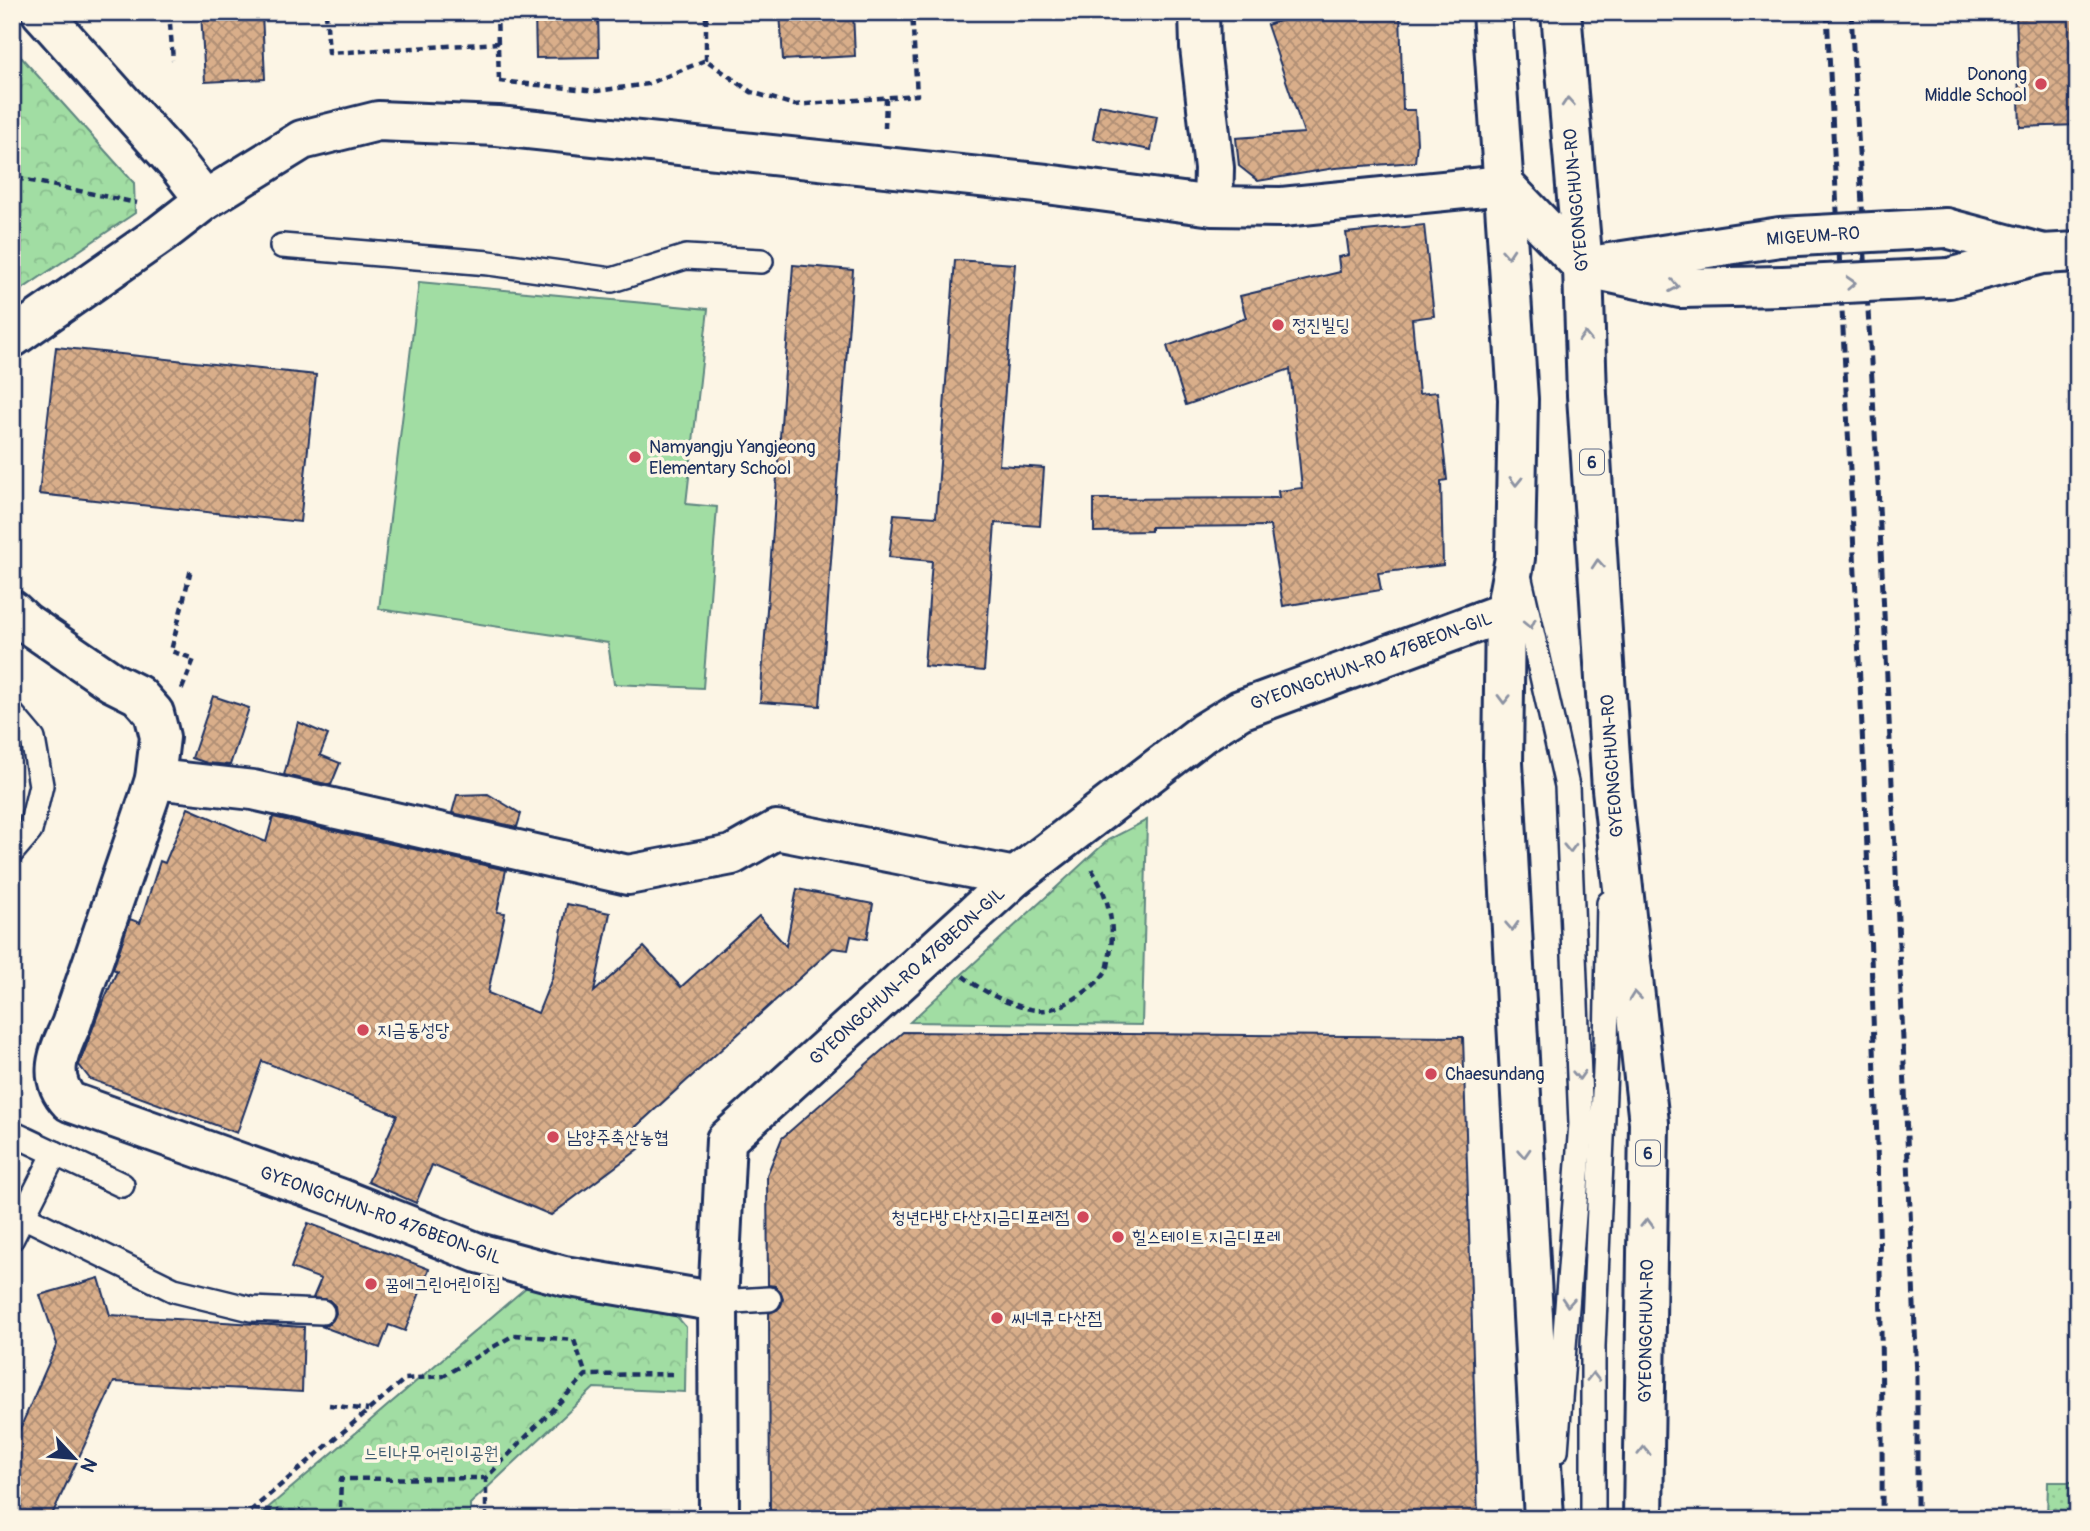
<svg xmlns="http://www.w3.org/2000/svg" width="2090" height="1531" viewBox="0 0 2090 1531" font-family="Pangolin,'Poor Story',sans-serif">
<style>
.grass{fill:url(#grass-dots);stroke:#5e8680;stroke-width:2}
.park{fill:url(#park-crowns);stroke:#5e8680;stroke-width:2}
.pitch{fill:#a1dda3;stroke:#5e8680;stroke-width:2}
.building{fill:url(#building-cross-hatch);stroke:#1b2f5e;stroke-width:2}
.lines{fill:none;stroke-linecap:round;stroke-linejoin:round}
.lane-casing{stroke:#1b2f5e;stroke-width:28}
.street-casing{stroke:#1b2f5e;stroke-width:44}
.secondary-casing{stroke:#1b2f5e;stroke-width:44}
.primary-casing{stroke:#1b2f5e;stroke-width:44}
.path{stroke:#1b2f5e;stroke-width:4.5;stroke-dasharray:7 5;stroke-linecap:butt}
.lane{stroke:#fcf5e5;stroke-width:23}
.street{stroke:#fcf5e5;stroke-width:38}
.secondary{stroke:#fcf5e5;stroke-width:38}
.primary{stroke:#fcf5e5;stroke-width:38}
.rail{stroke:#1b2f5e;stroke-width:5;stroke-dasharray:10 5;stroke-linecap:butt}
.secondary-bridge-casing{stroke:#1b2f5e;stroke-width:44;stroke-linecap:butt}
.secondary-bridge{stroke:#fcf5e5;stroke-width:38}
.oneway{stroke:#8c92a2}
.poi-dot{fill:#d1495b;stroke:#fcf5e5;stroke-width:2.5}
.labels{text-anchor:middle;stroke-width:7;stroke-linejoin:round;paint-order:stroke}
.shield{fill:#fcf5e5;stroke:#5e6a86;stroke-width:2}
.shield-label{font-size:16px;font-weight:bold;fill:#1b2f5e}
.poi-label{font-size:18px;fill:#1b2f5e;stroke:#fcf5e5;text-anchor:start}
.street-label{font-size:18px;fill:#1b2f5e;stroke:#fcf5e5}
.park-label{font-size:18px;fill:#3c5a6f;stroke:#fcf5e5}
</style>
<defs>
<pattern id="grass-dots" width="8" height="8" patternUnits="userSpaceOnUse" patternTransform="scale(1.75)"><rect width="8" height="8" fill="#a1dda3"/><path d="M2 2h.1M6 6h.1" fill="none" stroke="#8abe8f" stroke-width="1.8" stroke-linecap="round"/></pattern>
<pattern id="park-crowns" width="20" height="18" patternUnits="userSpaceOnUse" patternTransform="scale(1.75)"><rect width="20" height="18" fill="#a1dda3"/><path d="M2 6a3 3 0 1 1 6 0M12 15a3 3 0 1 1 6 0" fill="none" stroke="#8abe8f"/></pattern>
<pattern id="building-cross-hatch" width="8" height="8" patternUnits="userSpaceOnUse" patternTransform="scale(1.75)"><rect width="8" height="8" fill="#d9ae8a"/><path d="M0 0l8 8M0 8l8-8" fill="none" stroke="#af8e74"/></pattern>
</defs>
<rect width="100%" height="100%" fill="#fcf5e5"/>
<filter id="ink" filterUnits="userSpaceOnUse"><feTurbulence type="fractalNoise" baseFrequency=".0143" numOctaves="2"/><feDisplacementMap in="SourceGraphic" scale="14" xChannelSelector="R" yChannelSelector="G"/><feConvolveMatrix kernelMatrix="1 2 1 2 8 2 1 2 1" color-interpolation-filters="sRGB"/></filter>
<g filter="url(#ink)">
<polygon class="grass" points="2048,1482 2078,1482 2078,1519 2047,1519"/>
<g class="park">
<polygon points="12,47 134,183 135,213 12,296"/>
<polygon points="1147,820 1142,1025 910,1022 1108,840"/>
<polygon points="529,1285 666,1304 686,1327 685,1392 594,1388 470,1504 470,1519 255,1519"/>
</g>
<polygon class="pitch" points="419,282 708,309 686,504 717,507 703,688 614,684 608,643 379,609"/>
<g class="building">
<polygon points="201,12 262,12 265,79 205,82"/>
<polygon points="535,12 598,12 599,57 536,58"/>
<polygon points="780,12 853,12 855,56 783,60"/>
<polygon points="1306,12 1400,12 1403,110 1415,110 1417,143 1415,162 1335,168 1258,181 1239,166 1236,138 1304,133 1267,25"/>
<polygon points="2016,12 2078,12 2078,125 2020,127"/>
<polygon points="1099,105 1157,116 1151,150 1093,139"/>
<polygon points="1424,225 1434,316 1412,319 1419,394 1437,392 1447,480 1441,481 1443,565 1378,573 1381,590 1283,606 1270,526 1151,527 1151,531 1094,532 1094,499 1279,498 1278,491 1302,488 1290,369 1186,405 1167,346 1246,318 1240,296 1340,272 1338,257 1349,255 1346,233"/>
<polygon points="955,260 1015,264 999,465 1044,468 1040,526 995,523 984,671 924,666 932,561 889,557 894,514 936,517"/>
<polygon points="793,265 853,270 820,706 760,702"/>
<polygon points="56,347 316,375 300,522 39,494"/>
<polygon points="213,696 249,708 230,765 207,763 192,758"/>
<polygon points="298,722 328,735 320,755 340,763 331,785 284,775"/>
<polygon points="488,794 521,814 517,827 452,813 457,795"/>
<polygon points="188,808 266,842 273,817 506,870 497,912 505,913 488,993 538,1013 552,978 567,904 610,913 594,992 644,947 681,987 759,916 786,946 797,889 873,904 867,939 851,936 848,950 833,948 628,1134 639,1149 551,1215 432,1165 416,1203 368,1182 397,1115 262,1061 237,1133 90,1079 79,1065 100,1009 117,971 113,969 130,919 140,923 160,861 165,863"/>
<polygon points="903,1032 1463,1037 1478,1519 770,1519 769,1313 777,1310 781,1306 783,1299 780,1291 775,1286 768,1285 767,1175 782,1138"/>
<polygon points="308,1223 429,1269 405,1331 389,1325 380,1348 321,1326 328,1325 333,1320 336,1313 335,1306 329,1300 313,1298 321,1279 291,1268"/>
<polygon points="99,1278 110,1315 304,1327 302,1392 114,1382 50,1519 28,1519 12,1511 12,1447 57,1344 40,1295"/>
</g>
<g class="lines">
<g class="lane-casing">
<g id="lane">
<polyline points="282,246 489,263 612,280 686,257 761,261"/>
<polyline points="1519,575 1567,786 1581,1124 1556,1451"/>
<polyline points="12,714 33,739 41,785 30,831 12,852"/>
<polyline points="12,1133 122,1185"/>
<polyline points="23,1216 174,1290 251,1309 322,1312"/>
<polyline points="12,1238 55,1153"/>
<polyline points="718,1302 769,1299"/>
<polyline points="1593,1519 1593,1346 1606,1047 1609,903"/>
</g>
</g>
<g class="street-casing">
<g id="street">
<polyline points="41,12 177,164 205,200"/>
<polyline points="1199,12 1200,47 1214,168 1213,206"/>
<polyline points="12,338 161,234 205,200 302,140 378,121 498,126 1046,184 1213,206 1282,207 1504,185"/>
<path d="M12,610L26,623L112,682L138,695L154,713L160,737L155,779L149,798L71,1025C59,1051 46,1077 70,1102L339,1198L478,1253L564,1276L718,1302L726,1140L1015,877L1203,733L1240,710L1505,612"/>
<polyline points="155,779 253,790 628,875 732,855 776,830 1015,877"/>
<polyline points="718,1302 719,1519"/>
</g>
</g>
<g class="secondary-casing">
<g id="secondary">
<polyline points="1504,185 1583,267 1680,288 1783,286"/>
<polyline points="1946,228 2040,253"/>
<polyline points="1603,264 1780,237"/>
<polyline points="1949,278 2042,254 2078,252"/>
</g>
</g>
<g class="primary-casing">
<g id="primary">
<polyline points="1492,12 1518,399 1515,558 1505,612 1503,763 1544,1519"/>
<polyline points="1561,12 1583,267 1587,395 1612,789 1649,1123 1643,1519"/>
</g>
</g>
<g class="path">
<polyline points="169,12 173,60"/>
<polyline points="326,12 329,53 499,43"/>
<polyline points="497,12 499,81"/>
<polyline points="706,60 706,12"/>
<polyline points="499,81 597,91 648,84 706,60 751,92 795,105 917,95 912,12"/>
<path d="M12,112C21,138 25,161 12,187"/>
<polyline points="885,128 886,98"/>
<polyline points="17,178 137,203"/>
<polyline points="182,689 194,659 171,651 191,569"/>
<path d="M963,976C981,991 1022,1013 1046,1010C1059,1008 1070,1002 1080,995C1090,989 1101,980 1107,969C1109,965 1109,958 1110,954C1116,922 1107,893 1090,867"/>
<polyline points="329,1405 368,1410"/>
<polyline points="340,1507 341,1479 486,1478"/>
<polyline points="253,1509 309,1513 309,1519"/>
<polyline points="241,1519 405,1379 443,1376 514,1335 574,1340 586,1375"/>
<polyline points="486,1519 486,1478 586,1375 672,1374"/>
</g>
<use href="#lane" class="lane"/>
<use href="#street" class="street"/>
<use href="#secondary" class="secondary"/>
<use href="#primary" class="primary"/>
<g class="rail">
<path d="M1827,12C1842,317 1859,623 1870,928C1877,1125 1883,1322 1882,1519"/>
<polyline points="1851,12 1878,485 1895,848 1917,1377 1917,1519"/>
</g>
<g class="secondary-bridge-casing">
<g id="secondary-bridge">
<polyline points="1780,237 1946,228"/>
<polyline points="1783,286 1949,278"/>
</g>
</g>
<use href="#secondary-bridge" class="secondary-bridge"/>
</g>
<defs><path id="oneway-chevron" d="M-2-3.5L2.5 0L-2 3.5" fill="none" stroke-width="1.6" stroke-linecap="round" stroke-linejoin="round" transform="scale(1.75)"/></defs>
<g class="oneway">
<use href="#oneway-chevron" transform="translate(1568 102) rotate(-94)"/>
<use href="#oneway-chevron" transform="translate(1508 253) rotate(86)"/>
<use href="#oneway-chevron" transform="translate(1851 283) rotate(-3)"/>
<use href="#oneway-chevron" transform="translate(1674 286) rotate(9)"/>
<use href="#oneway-chevron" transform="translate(1585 337) rotate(-92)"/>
<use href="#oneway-chevron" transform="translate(1516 481) rotate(91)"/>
<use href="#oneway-chevron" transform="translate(1598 564) rotate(-94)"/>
<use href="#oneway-chevron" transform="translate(1530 624) rotate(77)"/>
<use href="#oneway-chevron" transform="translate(1504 699) rotate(91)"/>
<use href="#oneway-chevron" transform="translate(1570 848) rotate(88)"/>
<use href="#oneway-chevron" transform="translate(1512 926) rotate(87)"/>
<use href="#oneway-chevron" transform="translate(1635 996) rotate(-96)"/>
<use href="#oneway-chevron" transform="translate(1579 1075) rotate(87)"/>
<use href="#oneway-chevron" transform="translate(1524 1153) rotate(87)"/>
<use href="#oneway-chevron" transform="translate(1647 1223) rotate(-89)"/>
<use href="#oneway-chevron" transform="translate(1568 1302) rotate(94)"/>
<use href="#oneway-chevron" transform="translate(1593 1377) rotate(-90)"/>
<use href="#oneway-chevron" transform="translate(1644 1451) rotate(-89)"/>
</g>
</g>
<g class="poi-dot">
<circle cx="2041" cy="84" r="7"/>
<circle cx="1278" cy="325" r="7"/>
<circle cx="635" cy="457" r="7"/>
<circle cx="363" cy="1030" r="7"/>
<circle cx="1431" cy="1074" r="7"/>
<circle cx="553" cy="1137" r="7"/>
<circle cx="1083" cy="1217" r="7"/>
<circle cx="1118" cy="1237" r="7"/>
<circle cx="371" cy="1284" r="7"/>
<circle cx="997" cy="1318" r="7"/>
</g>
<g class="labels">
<g class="shield">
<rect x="1580" y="449.5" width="24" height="25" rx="5"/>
<rect x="1636" y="1140.5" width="24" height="25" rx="5"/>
</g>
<g class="shield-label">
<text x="1592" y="468">6</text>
<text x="1648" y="1159">6</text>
</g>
<g class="poi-label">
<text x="2027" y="80" text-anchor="end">Donong<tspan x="2027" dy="21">Middle School</tspan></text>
<text x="1292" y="331">정진빌딩</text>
<text x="649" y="453">Namyangju Yangjeong<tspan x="649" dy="21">Elementary School</tspan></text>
<text x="377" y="1036">지금동성당</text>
<text x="1445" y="1080">Chaesundang</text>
<text x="567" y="1143">남양주축산농협</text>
<text x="1069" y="1223" text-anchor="end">청년다방 다산지금디포레점</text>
<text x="1132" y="1243">힐스테이트 지금디포레</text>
<text x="385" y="1290">꿈에그린어린이집</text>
<text x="1011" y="1324">씨네큐 다산점</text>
</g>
<g class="street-label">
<text transform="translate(1576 200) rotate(-95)" y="6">GYEONGCHUN-RO</text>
<text transform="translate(1813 236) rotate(-4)" y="6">MIGEUM-RO</text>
<text transform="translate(1371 661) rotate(-20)" y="6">GYEONGCHUN-RO 476BEON-GIL</text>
<text transform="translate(1612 766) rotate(-94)" y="6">GYEONGCHUN-RO</text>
<text transform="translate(907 976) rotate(-42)" y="6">GYEONGCHUN-RO 476BEON-GIL</text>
<text transform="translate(381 1215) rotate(20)" y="6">GYEONGCHUN-RO 476BEON-GIL</text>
<text transform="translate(1646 1331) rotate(-89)" y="6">GYEONGCHUN-RO</text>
</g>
<g class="park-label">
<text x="431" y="1459">느티나무 어린이공원</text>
</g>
</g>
<rect width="2090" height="1531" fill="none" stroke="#fcf5e5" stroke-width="42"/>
<rect x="21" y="21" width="2048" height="1489" fill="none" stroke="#1b2f5e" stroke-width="2.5" filter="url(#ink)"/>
<g transform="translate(74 1458) rotate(116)" stroke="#fcf5e5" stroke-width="5" paint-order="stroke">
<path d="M0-5L12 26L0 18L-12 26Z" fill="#1b2f5e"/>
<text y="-10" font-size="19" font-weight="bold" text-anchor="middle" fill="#1b2f5e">N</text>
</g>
</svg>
